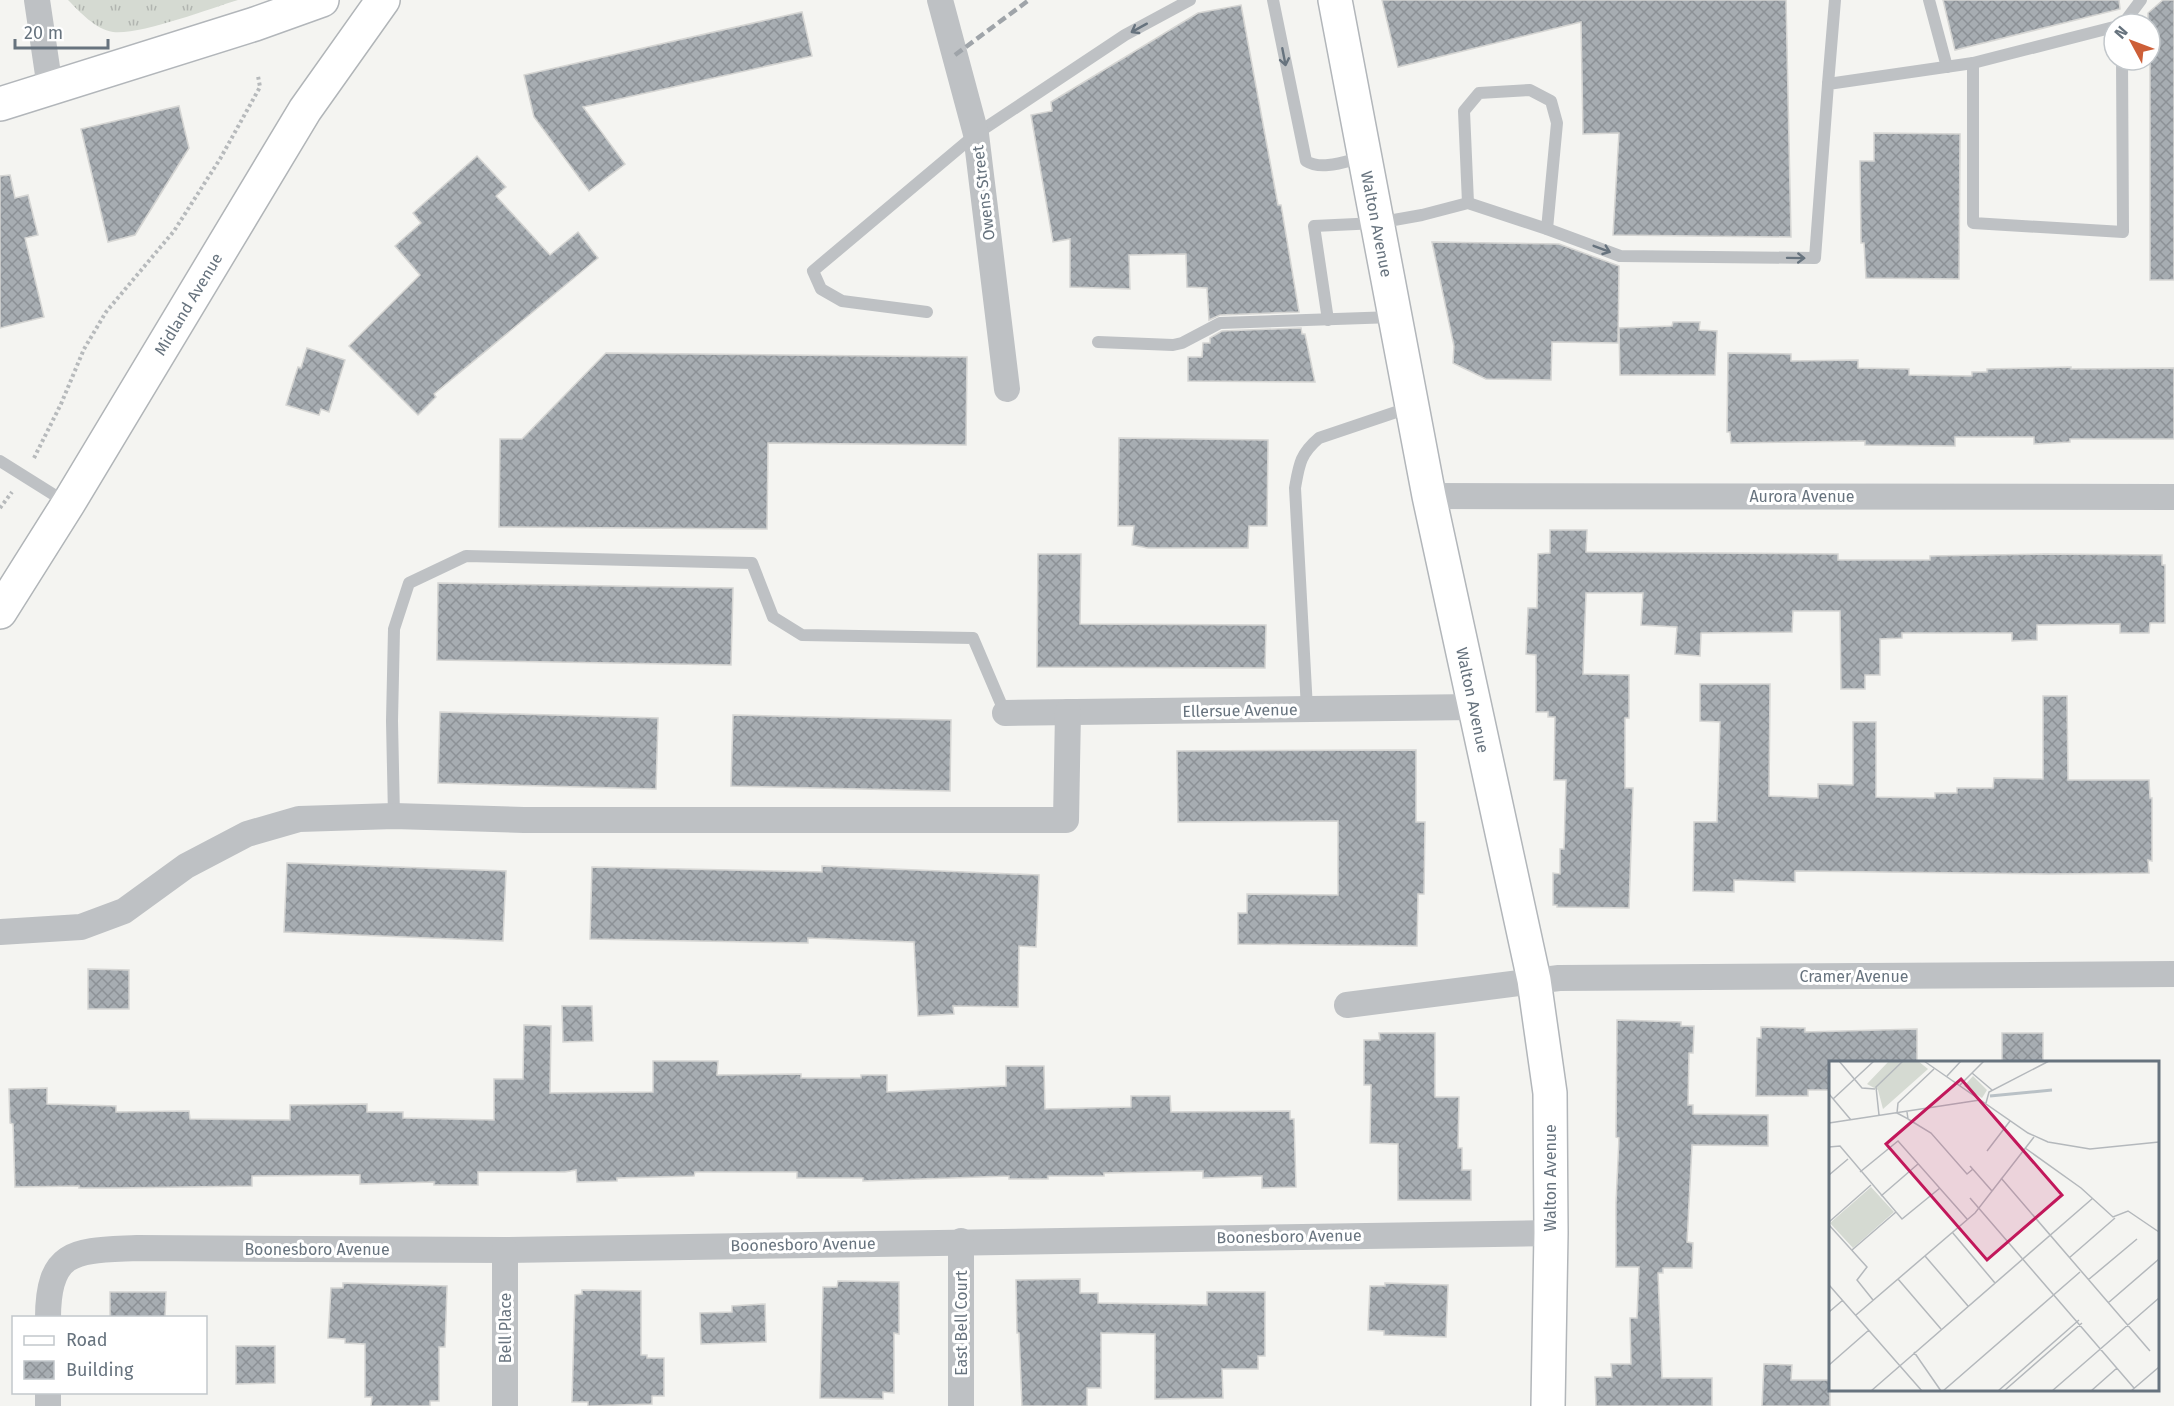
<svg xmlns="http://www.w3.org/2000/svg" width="2174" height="1406" viewBox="0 0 2174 1406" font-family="'Fira Sans',sans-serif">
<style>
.park{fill:url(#park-tufts)}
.building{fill:url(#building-cross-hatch);stroke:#d5d5d3;stroke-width:1.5}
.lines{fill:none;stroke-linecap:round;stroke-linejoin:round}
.secondary-casing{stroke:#b2b6ba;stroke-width:36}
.primary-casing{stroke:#b1b5b8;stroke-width:36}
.path{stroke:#b7babc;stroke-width:4;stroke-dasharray:3 3;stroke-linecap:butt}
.lane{stroke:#bec1c4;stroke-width:12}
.street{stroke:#bec1c4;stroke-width:26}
.secondary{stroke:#fff;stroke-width:33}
.primary{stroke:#fff;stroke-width:33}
.rail{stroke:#9fa4a9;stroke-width:4.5;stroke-dasharray:9 4.5;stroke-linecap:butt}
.oneway{stroke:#67737e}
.labels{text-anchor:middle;stroke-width:6;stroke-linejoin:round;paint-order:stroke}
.street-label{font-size:16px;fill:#67737e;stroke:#fff}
.inset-river{fill:none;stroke:#b9c1c6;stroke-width:3}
.inset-road{fill:none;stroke:#b4b8bc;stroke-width:1.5}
.view{fill:#c2185b;fill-opacity:0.15;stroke:#c2185b;stroke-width:3}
.inset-edge{fill:none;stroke:#67737e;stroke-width:3}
</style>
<defs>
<pattern id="park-tufts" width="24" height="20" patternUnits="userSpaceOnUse" patternTransform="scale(1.5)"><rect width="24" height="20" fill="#d5dad2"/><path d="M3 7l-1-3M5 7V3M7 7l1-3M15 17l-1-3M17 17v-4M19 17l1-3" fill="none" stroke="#b1b5b0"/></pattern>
<pattern id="building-cross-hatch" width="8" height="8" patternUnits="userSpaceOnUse" patternTransform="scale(1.5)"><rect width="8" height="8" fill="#a7adb2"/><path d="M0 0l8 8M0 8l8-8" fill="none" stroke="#8c9196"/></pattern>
</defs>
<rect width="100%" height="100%" fill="#f4f4f1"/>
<path class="park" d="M68,0H238C208,9 141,35 113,32C95,29 80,12 68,0Z"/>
<g class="building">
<polygon points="1382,0 1786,0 1791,237 1613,235 1619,133 1583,134 1581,22 1398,67"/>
<polygon points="1943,0 2119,0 2120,9 1955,50"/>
<polygon points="2163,0 2174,0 2174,280 2150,280 2150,24 2148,24 2148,13"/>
<polygon points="1241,5 1278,205 1281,205 1299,312 1220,315 1209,320 1207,288 1187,287 1186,254 1129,255 1130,289 1070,287 1070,239 1053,242 1031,115 1052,111 1051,102 1198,13"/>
<polygon points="802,12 812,56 583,107 625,164 589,191 534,117 524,75"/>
<polygon points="179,106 189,148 135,235 108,242 81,129"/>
<polygon points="1874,133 1960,134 1959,279 1866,278 1864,243 1861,243 1860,161 1874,161"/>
<polygon points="477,156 506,187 496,196 550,255 578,232 598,258 434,394 436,397 418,415 349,346 420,275 395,246 421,223 413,213"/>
<polygon points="10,175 15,198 28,195 38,235 25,238 44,317 0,328 0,176"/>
<polygon points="1432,242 1559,244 1619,266 1618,343 1552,342 1551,380 1486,379 1453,363 1454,346"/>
<polygon points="1673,322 1700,322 1699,330 1717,331 1715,375 1620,375 1619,328 1672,326"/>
<polygon points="1301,328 1302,334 1305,334 1315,382 1188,381 1188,357 1202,357 1203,343 1210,343 1210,338 1222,331"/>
<polygon points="307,348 345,360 329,412 321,409 319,415 286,405 298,367 301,368"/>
<polygon points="606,353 967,357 966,445 768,443 767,529 499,527 500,439 522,439"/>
<polygon points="1728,353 1791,354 1791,361 1858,360 1858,368 1909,369 1909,375 1972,376 1972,372 1987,372 1987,369 2071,367 2071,369 2174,368 2174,439 2070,439 2070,442 2034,444 2034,437 1955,437 1955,446 1865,445 1865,441 1731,443 1730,432 1727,432"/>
<polygon points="1119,438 1268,440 1267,526 1249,526 1248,548 1148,548 1132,545 1134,526 1118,526"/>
<polygon points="1550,530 1587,530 1586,552 1838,554 1838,560 1930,560 1930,556 2045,554 2162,555 2162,565 2165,565 2165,623 2150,623 2149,633 2120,633 2120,624 2037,625 2037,640 2012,641 2012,633 1902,633 1902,638 1880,639 1880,675 1865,675 1865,689 1841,689 1840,611 1793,611 1792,632 1701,633 1700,656 1675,654 1677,627 1641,625 1643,593 1586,593 1583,674 1629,675 1629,718 1625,718 1625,788 1633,788 1629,908 1557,907 1557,905 1553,905 1553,873 1560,874 1560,849 1564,849 1566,780 1554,780 1555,717 1548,717 1548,712 1536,712 1536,655 1526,654 1528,608 1537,608 1538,554 1550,553"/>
<polygon points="1038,554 1081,554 1080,624 1266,625 1265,668 1037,667"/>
<polygon points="438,583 733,588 731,665 437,660"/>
<polygon points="1700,684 1770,684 1769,796 1818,798 1818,784 1853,785 1853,722 1876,722 1876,797 1935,798 1935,793 1957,793 1957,788 1993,788 1994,778 2043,779 2043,696 2067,696 2068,780 2149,780 2150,798 2152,798 2152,861 2148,860 2149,873 2049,874 1795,871 1795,882 1734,880 1734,892 1693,891 1694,822 1717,822 1720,722 1700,721"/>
<polygon points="440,712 658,718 656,789 438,783"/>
<polygon points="733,715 951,720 950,791 731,786"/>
<polygon points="1416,750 1416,822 1425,822 1424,894 1418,894 1417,946 1238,944 1238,913 1247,913 1247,894 1338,895 1338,821 1178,822 1177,751"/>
<polygon points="287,863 506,871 503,941 284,932"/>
<polygon points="822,866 1039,875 1036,947 1019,946 1018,1007 953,1006 954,1014 918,1016 914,942 808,938 808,943 590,939 592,867 822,872"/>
<polygon points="88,969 129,970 129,1009 88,1009"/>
<polygon points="562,1006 592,1006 593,1041 563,1042"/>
<polygon points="1617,1020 1681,1022 1681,1026 1694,1026 1693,1053 1689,1053 1688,1105 1693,1105 1693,1114 1768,1115 1768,1146 1692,1145 1687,1242 1693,1243 1692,1268 1663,1268 1663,1273 1658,1273 1662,1378 1712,1378 1712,1406 1596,1406 1595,1377 1612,1377 1611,1364 1631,1364 1630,1318 1637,1318 1639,1267 1616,1267 1616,1203 1619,1138 1616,1137"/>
<polygon points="524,1025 551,1026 550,1093 653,1092 653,1061 718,1061 717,1075 801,1074 801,1078 861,1078 861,1075 887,1075 887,1092 1006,1086 1006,1066 1044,1066 1045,1109 1131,1107 1131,1096 1170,1096 1171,1112 1290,1111 1290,1119 1294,1119 1296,1187 1262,1188 1262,1176 1203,1178 1203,1171 1104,1173 1104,1176 1048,1176 1048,1179 1009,1179 1009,1176 863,1181 863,1178 797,1178 797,1172 695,1172 694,1176 617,1178 617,1181 577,1182 576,1170 565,1172 478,1172 478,1185 434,1185 434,1182 360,1184 360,1175 252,1176 252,1186 119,1188 79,1188 79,1186 15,1187 13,1124 10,1123 9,1089 47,1088 47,1104 116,1106 116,1112 189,1111 190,1119 290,1120 290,1105 367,1104 367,1112 403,1112 403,1118 494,1120 494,1079 523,1079"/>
<polygon points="1761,1027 1805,1028 1805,1032 1917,1029 1917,1062 1830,1062 1830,1090 1808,1090 1808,1096 1756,1096 1757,1038 1761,1038"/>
<polygon points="1379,1033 1435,1033 1435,1097 1459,1097 1458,1148 1462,1148 1462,1170 1471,1170 1471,1200 1398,1200 1398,1144 1370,1143 1371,1085 1364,1085 1364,1040 1380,1040"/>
<rect x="2002" y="1033" width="41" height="29"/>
<polygon points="1080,1279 1080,1293 1098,1293 1098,1303 1207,1305 1207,1292 1265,1292 1265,1356 1258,1356 1258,1369 1222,1369 1223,1398 1155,1399 1155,1334 1101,1333 1101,1388 1087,1388 1087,1406 1022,1406 1019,1333 1017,1333 1016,1280"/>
<polygon points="838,1281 899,1282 899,1334 894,1333 894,1393 883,1392 883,1399 820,1398 823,1287 837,1287"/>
<polygon points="343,1283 447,1286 445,1347 439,1347 439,1401 430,1401 430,1406 371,1406 372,1397 365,1397 365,1344 345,1343 345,1339 328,1338 331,1288 343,1288"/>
<polygon points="1385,1283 1448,1285 1446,1337 1384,1335 1384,1331 1368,1330 1370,1286 1385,1286"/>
<polygon points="582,1290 641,1291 641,1355 647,1355 647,1358 664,1358 664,1396 652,1396 652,1404 588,1406 588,1402 572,1402 575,1295 582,1294"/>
<polygon points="110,1292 166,1292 165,1317 110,1317"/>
<polygon points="765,1304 766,1342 701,1344 700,1313 732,1312 732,1306"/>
<polygon points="236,1346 275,1346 275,1383 236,1384"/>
<polygon points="1764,1364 1792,1365 1791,1380 1830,1380 1830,1406 1762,1406"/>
</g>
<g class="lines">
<g class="secondary-casing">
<g id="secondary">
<polyline points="1335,0 1429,496 1534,980 1550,1093 1551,1233 1548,1406"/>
<polyline points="0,104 255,24 322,0"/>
</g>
</g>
<g class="primary-casing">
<polyline id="primary" points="0,612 68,504 305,110 383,0"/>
</g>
<g class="path">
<polyline points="34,458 61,404 84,349 106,312 174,231 220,159 260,87 258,76"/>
<polyline points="0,508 12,492"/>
</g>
<g class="lane">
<path d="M1273,0L1306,161C1322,171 1346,161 1364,157"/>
<polyline points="1929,0 1947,67"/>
<polyline points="2123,24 2141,0"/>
<polyline points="1973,63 1973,223 2123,232 2122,60"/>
<polyline points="1828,84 1835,0"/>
<polyline points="1468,203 1464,111 1479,93 1530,90 1551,101 1557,123 1547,229"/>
<polyline points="927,312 842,301 821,289 813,271 976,134 1125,35 1190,0"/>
<polyline points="1328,320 1314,226 1377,223 1422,215 1468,203 1547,229 1620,256 1815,258 1828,84 1973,63 2114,27"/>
<polyline points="1098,342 1173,345 1182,343 1220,323 1394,317"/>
<polyline points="0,461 67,503"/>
<path d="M1307,709L1295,488C1299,465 1300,454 1319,438L1411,407"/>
<polyline points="394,816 392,721 394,629 409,583 466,556 752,563 773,617 802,635 973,638 1005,713"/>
</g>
<g class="street">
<polyline points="37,0 50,88"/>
<polyline points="940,0 976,134 1007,389"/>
<polyline points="1429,496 2174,497"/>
<polyline points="1005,713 1475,707"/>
<polyline points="0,932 81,927 124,911 186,866 247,834 299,819 394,816 524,820 1066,820 1068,712"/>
<polyline points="1347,1005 1559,978 2174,974"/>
<path d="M48,1318C48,1247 78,1251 137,1248L505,1250L1551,1233"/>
<polyline points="48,1406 48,1392"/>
<polyline points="505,1406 505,1250"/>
<polyline points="961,1406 961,1241"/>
</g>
<use href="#secondary" class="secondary"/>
<use href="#primary" class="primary"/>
<polyline class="rail" points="955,55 1029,0"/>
</g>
<defs><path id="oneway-shaft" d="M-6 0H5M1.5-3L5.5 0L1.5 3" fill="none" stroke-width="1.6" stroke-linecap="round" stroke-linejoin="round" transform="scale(1.5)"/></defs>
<g class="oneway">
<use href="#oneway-shaft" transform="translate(1139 28) rotate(151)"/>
<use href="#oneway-shaft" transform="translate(1284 57) rotate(79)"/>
<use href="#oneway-shaft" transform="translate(1602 249) rotate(21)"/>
<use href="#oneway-shaft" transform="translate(1796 258) rotate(1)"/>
</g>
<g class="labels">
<g class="street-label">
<text transform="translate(983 193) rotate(-97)" y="6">Owens Street</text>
<text transform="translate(1377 224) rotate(79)" y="6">Walton Avenue</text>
<text transform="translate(188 304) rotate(-59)" y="6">Midland Avenue</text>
<text x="1802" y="502">Aurora Avenue</text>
<text transform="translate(1473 700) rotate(78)" y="6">Walton Avenue</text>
<text transform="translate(1240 710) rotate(-1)" y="6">Ellersue Avenue</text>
<text x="1854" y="982">Cramer Avenue</text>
<text transform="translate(1550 1178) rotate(-90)" y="6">Walton Avenue</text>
<text transform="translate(1289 1236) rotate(-1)" y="6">Boonesboro Avenue</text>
<text transform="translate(803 1244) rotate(-1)" y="6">Boonesboro Avenue</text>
<text x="317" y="1255">Boonesboro Avenue</text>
<text transform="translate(961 1323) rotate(-90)" y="6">East Bell Court</text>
<text transform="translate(505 1328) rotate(-90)" y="6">Bell Place</text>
</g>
</g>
<g transform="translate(1829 1061)">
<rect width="330" height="330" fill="#f4f4f1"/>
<path d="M60,0H89L99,8L54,48L49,29L38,23ZM144,15L158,29L153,37L135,25ZM42,126L65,151L24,187L1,162Z" fill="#d5dad2"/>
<path class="inset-river" d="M161,35L223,29"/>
<path class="inset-road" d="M10,0L33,27L46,28M95,0L199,72L219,81L261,88L330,81M143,12L163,29M118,15L132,0M330,20V48M131,24L155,0M0,33L22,59M4,38L45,0M157,42L160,31L220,0M78,51L79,58L68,52L69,42L105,8M50,54L47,26L74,0M79,58L102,72L138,113L144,108M0,62L151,39M0,86L11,85L73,158L111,127M196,87L252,127L284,156L299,150L330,171M158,90L181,60M141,105L163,130M31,111L69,80L138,158M0,114L19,98M172,117L321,290M52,135L89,103M141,137L305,327M0,161L42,124M0,164L38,206L28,219L44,239M123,171L166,222M23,189L67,151M96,195L139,245M240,197L286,157M69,218L112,268M259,219L308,178M0,224L93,330M279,242L330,198M0,251L14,239M27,254L146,152L205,76M85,291L112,330M0,304L40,269M42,330L264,137M114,330L251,211M169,330L250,259M175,330L253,262M223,330L330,237M262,330L288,307M302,330L330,306"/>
<path class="view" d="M132,18L233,134L158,199L57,83Z"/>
<rect width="330" height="330" class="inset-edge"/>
</g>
<rect x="12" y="1316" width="195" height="78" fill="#ffffff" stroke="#c2c7cb" stroke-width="1.5"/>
<rect x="24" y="1336" width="30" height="9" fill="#ffffff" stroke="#c2c7cb" stroke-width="1.5"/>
<text x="66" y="1346" font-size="18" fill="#67737e">Road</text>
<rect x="24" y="1361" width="30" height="18" fill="url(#building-cross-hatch)" stroke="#c2c7cb" stroke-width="1.5"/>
<text x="66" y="1376" font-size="18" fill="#67737e">Building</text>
<g transform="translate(2132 42) rotate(311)"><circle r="28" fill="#ffffff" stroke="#c2c7cb" stroke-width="1.5"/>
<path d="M0-4.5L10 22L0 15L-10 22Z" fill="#cd5f38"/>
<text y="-9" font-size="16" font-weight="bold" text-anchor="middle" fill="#67737e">N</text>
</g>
<path d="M15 39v9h93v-9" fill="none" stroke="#67737e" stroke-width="3"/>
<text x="24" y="39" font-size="18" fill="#67737e" stroke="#ffffff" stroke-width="4.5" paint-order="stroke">20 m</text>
</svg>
